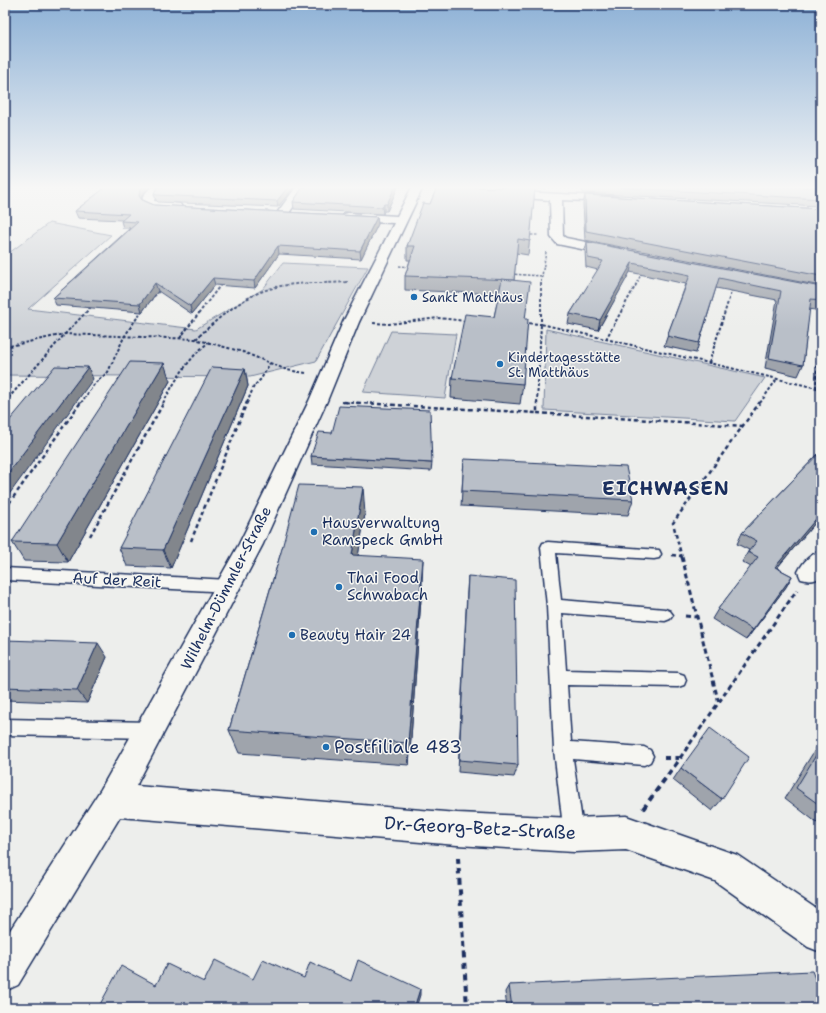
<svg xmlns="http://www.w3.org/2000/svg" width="826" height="1013" viewBox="0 0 826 1013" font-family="'Shantell Sans',sans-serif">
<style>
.green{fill:#ced2d7;stroke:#74809a}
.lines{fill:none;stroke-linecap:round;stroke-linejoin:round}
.lane-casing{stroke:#1b2f5e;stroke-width:3}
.street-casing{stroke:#1b2f5e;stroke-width:3}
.path-far4{stroke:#1b2f5e;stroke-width:1.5;stroke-dasharray:2.5 1.5;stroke-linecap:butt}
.path-far3{stroke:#1b2f5e;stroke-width:2;stroke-dasharray:3 2;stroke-linecap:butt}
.path-far2{stroke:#1b2f5e;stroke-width:2.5;stroke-dasharray:4 3;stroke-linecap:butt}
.path-far1{stroke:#1b2f5e;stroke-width:3;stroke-dasharray:5 3.5;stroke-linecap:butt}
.path{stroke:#1b2f5e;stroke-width:4;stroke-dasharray:6 4.5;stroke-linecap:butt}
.lane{fill:#f6f6f2;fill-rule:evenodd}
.street{fill:#f6f6f2;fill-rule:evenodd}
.wall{fill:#9fa4ac;stroke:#1b2f5e}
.shaded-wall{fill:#82868c;stroke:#1b2f5e}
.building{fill:#b9bfc8;stroke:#1b2f5e}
.poi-dot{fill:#1f6fb2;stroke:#f6f6f2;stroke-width:1.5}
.labels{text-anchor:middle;stroke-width:3;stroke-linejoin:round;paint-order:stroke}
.far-poi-label{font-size:13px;fill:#1b2f5e;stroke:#f6f6f2;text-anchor:start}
.poi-label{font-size:15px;fill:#1b2f5e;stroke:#f6f6f2;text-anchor:start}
.street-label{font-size:15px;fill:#1b2f5e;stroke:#f6f6f2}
.near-poi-label{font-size:18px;fill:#1b2f5e;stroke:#f6f6f2;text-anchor:start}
.near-street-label{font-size:18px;fill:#1b2f5e;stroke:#f6f6f2}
.district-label{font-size:19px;font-weight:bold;letter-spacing:1px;fill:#1b2f5e;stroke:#f6f6f2}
</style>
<rect width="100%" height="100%" fill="#edeeec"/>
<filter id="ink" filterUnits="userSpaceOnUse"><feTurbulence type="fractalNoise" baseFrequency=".025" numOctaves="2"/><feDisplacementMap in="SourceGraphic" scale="8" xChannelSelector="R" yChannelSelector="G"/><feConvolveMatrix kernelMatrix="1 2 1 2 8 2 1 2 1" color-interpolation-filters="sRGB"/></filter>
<g filter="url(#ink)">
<g class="green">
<polygon points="49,223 111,235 28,309 196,329 263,289 283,263 368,267 316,361 250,377 5,375 5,256"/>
<polygon points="546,329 765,378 735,421 544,410"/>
<polygon points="391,331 456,334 445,398 363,392"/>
</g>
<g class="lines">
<g class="lane-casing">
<g id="lane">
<polygon points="548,542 659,550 661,554 659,558 654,559 556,553 561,600 665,609 670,611 673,615 670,619 665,621 562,613 566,670 678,673 684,675 686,680 684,685 678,687 567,685 571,742 644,747 650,750 653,756 650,762 644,765 573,759 584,835 581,842 574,845 567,842 564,835 554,750 547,606 541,547 543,543"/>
<polygon points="5,568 229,580 234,582 236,586 234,590 229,592 5,580"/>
<polygon points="5,719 151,722 157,724 160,730 157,736 151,738 5,735"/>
</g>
</g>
<g class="street-casing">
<g id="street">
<path d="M151,187H163L155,197L154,201L180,204L182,207L180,210C170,212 149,212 142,203L143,196Z"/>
<polygon points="296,187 307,187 287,216 279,216 277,213"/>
<polygon points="412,187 423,187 359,322 327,401 263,544 136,786 457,813 574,818 626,816 737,855 821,912 821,952 808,947 715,881 626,850 574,852 457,845 120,817 18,985 5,991 5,938 101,789 239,544 309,401 343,322 394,223 348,221 344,220 342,217 344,214 348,213 397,216"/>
<polygon points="812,187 821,187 821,196 817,195"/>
<polygon points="504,191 617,197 619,199 617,201 613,202 562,200 563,236 566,238 621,249 623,252 621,255 616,256 557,244 551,237 550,200 500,196 498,194 500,192"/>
<path d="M821,551V576C815,582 809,581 801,579L798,572C803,562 810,554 821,551Z"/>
</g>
</g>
<g class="path-far4">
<polyline points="527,235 538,235"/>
<polyline points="399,266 410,267"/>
<polyline points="511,274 541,276"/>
<polyline points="346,282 348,282"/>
<polyline points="541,282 546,252"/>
<polyline points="637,282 642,273"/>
</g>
<g class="path-far3">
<polyline points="147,304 160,290"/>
<polyline points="373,323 389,324 438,318 466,321"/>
<polyline points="524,323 541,324 541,281"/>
<polyline points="180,338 222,283"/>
<path d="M196,339C216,320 242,297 269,289C294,281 322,284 348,282"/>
<polyline points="606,339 638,281"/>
<polyline points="5,347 65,334 195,339 243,352 287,370 306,373"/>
<polyline points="709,363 732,289"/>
<polyline points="816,388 820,309"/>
<polyline points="5,402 65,334 92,306"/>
<polyline points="341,402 361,403"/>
<polyline points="81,403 95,383 108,372 124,337 143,309"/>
<path d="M163,403C175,381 189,357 209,342"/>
<polyline points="247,403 254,386 261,379 270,363"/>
<polyline points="537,403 541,324 821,389"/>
<polyline points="760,403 777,379"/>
</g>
<g class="path-far2">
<polyline points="343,402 537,413 537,402"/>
<polyline points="537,413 743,426"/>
<polyline points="5,509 81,402"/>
<polyline points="90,536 164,402"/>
<polyline points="191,541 247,402"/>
<polyline points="672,555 681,556"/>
<polyline points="682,558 673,523 760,402"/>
</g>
<g class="path-far1">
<polyline points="682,557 719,704"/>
<polyline points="685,616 697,617"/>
<polyline points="680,758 797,590"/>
</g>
<g class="path">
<polyline points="664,758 679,758"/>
<polyline points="643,809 681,757"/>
<polyline points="458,858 467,1008"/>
</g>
<use href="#lane" class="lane"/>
<use href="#street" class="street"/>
</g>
<g class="wall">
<polygon points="106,187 149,187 142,195 141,199 154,205 377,217 378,224 361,259 279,254 255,288 215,285 192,314 158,291 142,312 56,305 53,298 130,228 123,228 121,221 122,220 78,218 75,211"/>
<polygon points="158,187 294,187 278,207 158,202 156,200 154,194"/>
<polygon points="303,187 398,187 387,211 384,211 383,214 294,209 293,202"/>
<polygon points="437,187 546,187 545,189 535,188 528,255 516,253 514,280 525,319 523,384 520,404 451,398 452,378 494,317 499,294 405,290 405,276 410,260 407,260 407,246 430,204"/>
<polygon points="582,187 814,187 821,199 818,206 583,193"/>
<polygon points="585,195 821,209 821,286 585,240 583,204"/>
<polygon points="587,242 821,287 821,311 809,309 803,365 798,376 765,368 777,300 716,288 696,353 664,346 686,284 630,272 598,330 568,324 570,314 598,270 586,267 585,251"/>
<polygon points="245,369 248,386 171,568 127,566 119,548"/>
<polygon points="170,381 68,562 24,561 12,542"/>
<polygon points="821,451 821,516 777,568 792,576 786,587 746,640 712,619 718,609 751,567 742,562 749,550 737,544 742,533"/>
<polygon points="311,456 432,463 431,471 312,464"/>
<polygon points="464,459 633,500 628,515 461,506"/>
<polygon points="365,514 358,556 422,585 409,765 239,753 229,730 281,552"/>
<polygon points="468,576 518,765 514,777 458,772 467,591"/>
<polygon points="5,640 107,657 87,703 5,700"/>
<polygon points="821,740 821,826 785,798"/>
<polygon points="681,768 722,799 712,811 673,780"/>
<polygon points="509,985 821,1008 507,1008 505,992"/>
</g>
<g class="shaded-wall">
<polygon points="141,187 149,187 142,195 141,203 139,196 140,188"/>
<polygon points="288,187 294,187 278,207 277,201"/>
<polygon points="395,187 398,187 387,211 387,204"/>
<polygon points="384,204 384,211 383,214 382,207"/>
<polygon points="377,217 378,224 361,259 360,251"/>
<polygon points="278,246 279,254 255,288 254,281"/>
<polygon points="632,263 630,272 598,330 600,320"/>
<polygon points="213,278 215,285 192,314 190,306"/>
<polygon points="155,283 158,291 142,312 140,304"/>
<polygon points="164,363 170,381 68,562 57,543"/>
<polygon points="88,367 93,379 5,500 5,477"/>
<polygon points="245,369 248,386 171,568 163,550"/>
<polygon points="363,487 365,514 354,581 352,555"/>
<polygon points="821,513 821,516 769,577 775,567"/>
<polygon points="423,559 422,585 409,765 408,743"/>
<polygon points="792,576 786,587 746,640 753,630"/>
<polygon points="98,643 107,657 87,703 77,690"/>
<polygon points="5,853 10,856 5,866"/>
<polygon points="420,989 420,995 416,1008 414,1008"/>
</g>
<g class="building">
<polygon points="106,187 141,187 140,188 139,196 142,200 154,205 377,217 360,251 278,246 254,281 213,278 190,306 155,283 140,304 53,298 138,222 121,221 129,214 75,211"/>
<polygon points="158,187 288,187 277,201 157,195 154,194 155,191"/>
<polygon points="303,187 395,187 387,204 384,204 382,207 293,202"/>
<polygon points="437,187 535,188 530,241 518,239 514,280 405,276 415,246 407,246 423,203 430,204"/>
<polygon points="611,187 814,187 821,199"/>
<polygon points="585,195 821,209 821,276 586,231"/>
<polygon points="587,242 821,287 821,300 811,299 803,365 769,358 781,291 719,278 699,343 667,336 690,275 632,263 600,320 570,314 603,261 588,258"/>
<polygon points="502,279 530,282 525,319 528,319 523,384 452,378 465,314 494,317"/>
<polygon points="130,362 164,363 57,543 12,542"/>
<polygon points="55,366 88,367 5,477 5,426"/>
<polygon points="212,367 245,369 163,550 119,548"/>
<polygon points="339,406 430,410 432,463 311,456 319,432 332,433"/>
<polygon points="821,451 821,513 775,567 792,576 753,630 718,609 758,557 748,552 757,541 742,533"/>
<polygon points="464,459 626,467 633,500 462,491"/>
<polygon points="299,485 363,487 352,555 423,559 408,743 229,730 281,552"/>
<polygon points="468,576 515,580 518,765 459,760"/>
<polygon points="5,640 98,643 77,690 5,687"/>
<polygon points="710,728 749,757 722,799 681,768"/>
<polygon points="821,747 821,806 796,788"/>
<polygon points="263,959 304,978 310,962 351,981 358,960 420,989 414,1008 98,1008 121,966 156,985 167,964 204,982 215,960 253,979"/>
<polygon points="812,971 821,994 821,1008 512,1008 509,985"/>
</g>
</g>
<linearGradient id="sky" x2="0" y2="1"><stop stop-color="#8db1d6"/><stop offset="0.57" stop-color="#f7f7f6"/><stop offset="1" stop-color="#f7f7f6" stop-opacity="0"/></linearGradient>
<rect width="826" height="329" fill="url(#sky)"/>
<g class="poi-dot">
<circle cx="414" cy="297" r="4"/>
<circle cx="500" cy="364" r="4"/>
<circle cx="314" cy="532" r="4"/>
<circle cx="339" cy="587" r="4"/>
<circle cx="292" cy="635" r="4"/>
<circle cx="326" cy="747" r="4"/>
</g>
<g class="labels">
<g class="far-poi-label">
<text x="422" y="302">Sankt Matthäus</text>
<text x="508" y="362">Kindertagesstätte<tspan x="508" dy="15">St. Matthäus</tspan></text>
</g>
<g class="poi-label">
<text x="322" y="528">Hausverwaltung<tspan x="322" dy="17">Ramspeck GmbH</tspan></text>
<text x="347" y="583">Thai Food<tspan x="347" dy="17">Schwabach</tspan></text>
<text x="300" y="640">Beauty Hair 24</text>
</g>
<g class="street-label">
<text transform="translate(117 580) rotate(3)" y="5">Auf der Reit</text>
<text transform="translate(226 588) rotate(-63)" y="5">Wilhelm-Dümmler-Straße</text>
</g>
<g class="near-poi-label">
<text x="334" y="753">Postfiliale 483</text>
</g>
<g class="near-street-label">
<text transform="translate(480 828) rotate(3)" y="6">Dr.-Georg-Betz-Straße</text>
</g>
<g class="district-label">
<text x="666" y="495">EICHWASEN</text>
</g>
</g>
<rect width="826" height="1013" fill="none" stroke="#f6f6f2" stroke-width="20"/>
<rect x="10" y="10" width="806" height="993" fill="none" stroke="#1b2f5e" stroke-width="1.5" filter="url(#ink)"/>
</svg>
